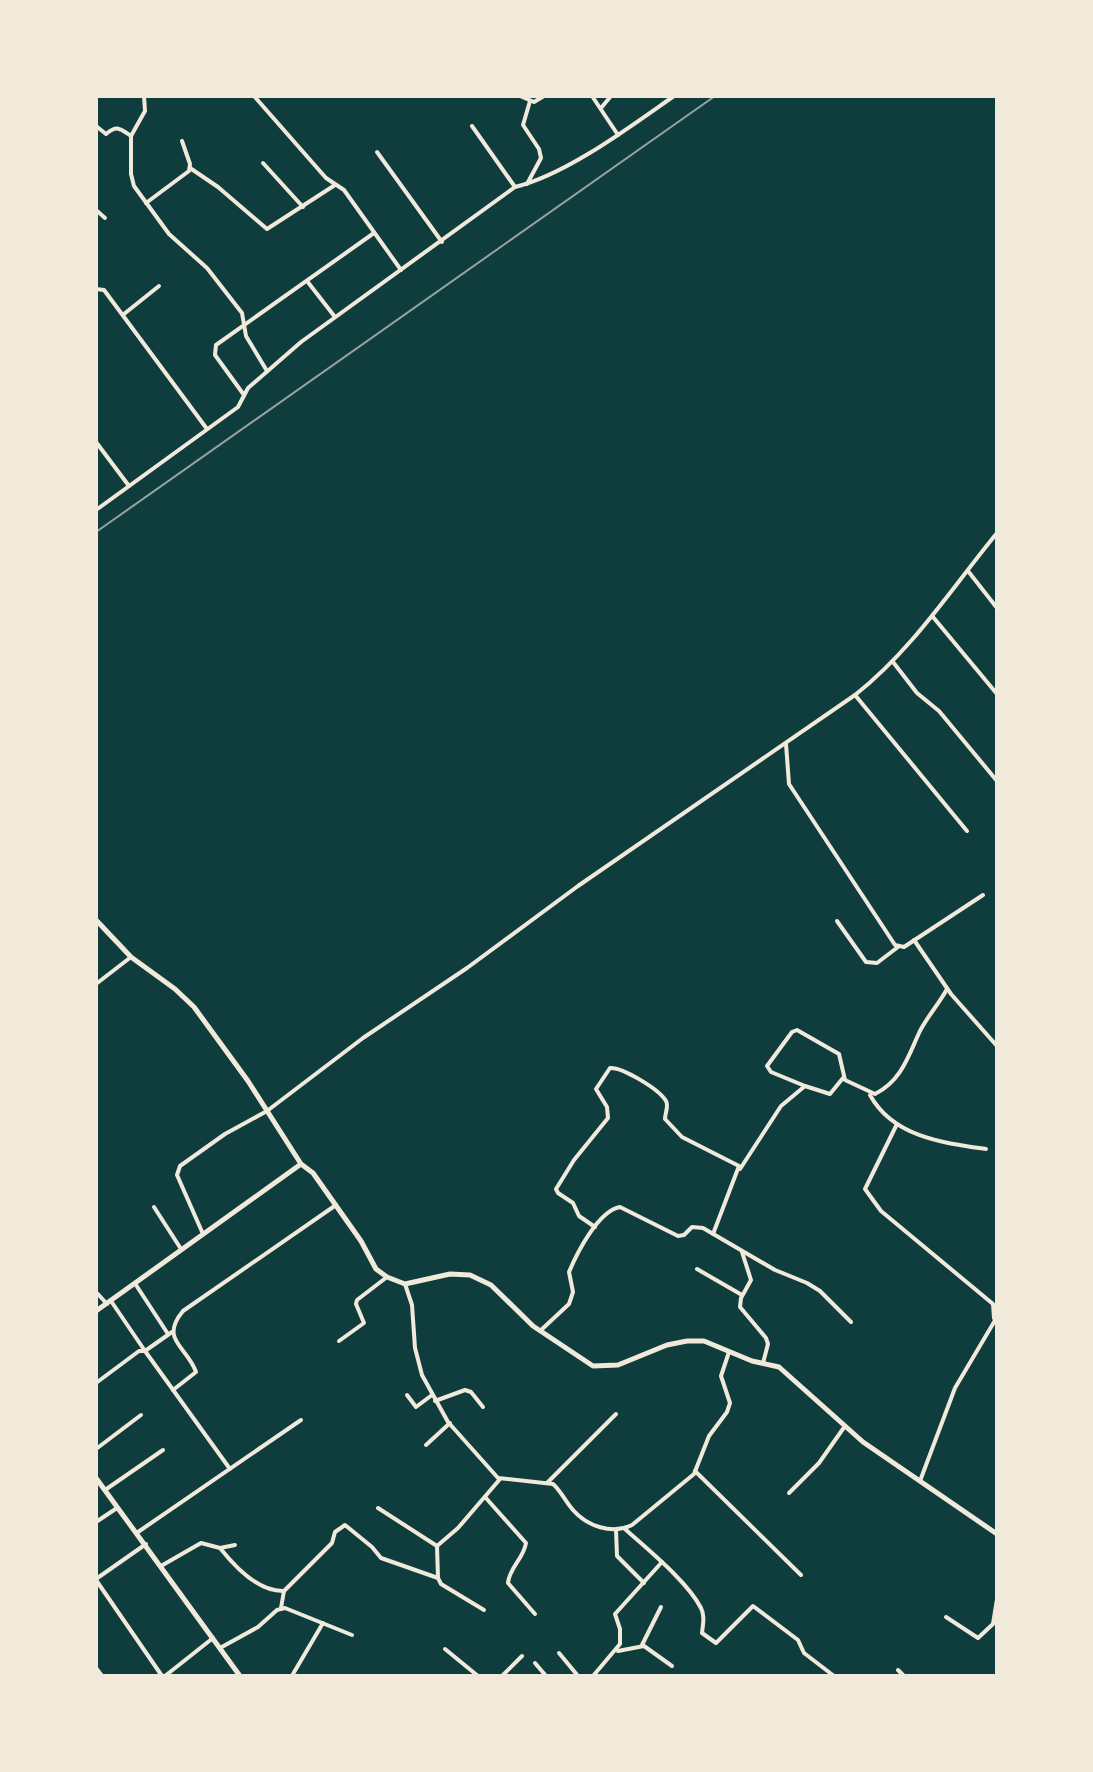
<svg xmlns="http://www.w3.org/2000/svg" width="1093" height="1772" viewBox="0 0 1093 1772" font-family="'Sofia Sans Condensed',sans-serif">
<style>
.lines{fill:none;stroke-linecap:round;stroke-linejoin:round}
.minor{stroke:#f1e9da;stroke-width:4}
.tertiary{stroke:#f1e9da;stroke-width:5}
.rail{stroke:#97a49c;stroke-width:2}
</style>
<rect width="100%" height="100%" fill="#0f3d3e"/>
<g class="lines">
<g class="minor">
<polyline points="144,96 145,111 131,136 131,174 134,186 169,234 207,268 242,313 246,336 267,371"/>
<polyline points="254,96 326,178 344,190 401,270"/>
<polyline points="520,96 534,102 544,96"/>
<polyline points="592,96 618,135"/>
<polyline points="601,108 611,96"/>
<path d="M96,126L106,134C117,125 119,128 131,136"/>
<polyline points="472,126 515,187"/>
<polyline points="377,152 442,242"/>
<polyline points="263,163 303,207"/>
<polyline points="190,168 218,187 267,229 335,185"/>
<polyline points="527,184 541,158 539,149 523,125 530,101"/>
<polyline points="146,203 189,171 190,164 182,141"/>
<polyline points="96,210 105,218"/>
<polyline points="307,281 335,317"/>
<polyline points="96,289 104,290 207,429"/>
<polyline points="124,314 159,286"/>
<polyline points="244,395 215,355 216,345 374,233"/>
<polyline points="96,442 129,486"/>
<path d="M96,510L238,407L248,388L301,342L515,187C566,175 631,126 674,96"/>
<polyline points="968,571 997,608"/>
<polyline points="933,617 997,694"/>
<polyline points="893,662 917,693 939,711 997,781"/>
<polyline points="855,695 967,831"/>
<polyline points="786,744 789,784 895,945 904,947 983,895"/>
<polyline points="837,921 866,962 877,963 898,947"/>
<polyline points="914,940 951,994 997,1046"/>
<polyline points="96,984 131,957"/>
<path d="M805,1086L771,1072L767,1066L792,1032L797,1030L839,1054L845,1080L875,1094C901,1081 908,1057 919,1033C926,1018 939,1004 947,989"/>
<path d="M870,1095C893,1137 943,1143 986,1149"/>
<polyline points="897,1124 865,1189 881,1211 993,1304 994,1318"/>
<polyline points="740,1169 781,1106 805,1086 830,1094 843,1078"/>
<polyline points="154,1207 181,1249"/>
<path d="M595,1227L579,1216L573,1203L558,1193L556,1189L574,1160L608,1118L607,1107L596,1089L610,1068C622,1067 659,1089 666,1101C669,1106 665,1113 665,1119L682,1137L739,1166L713,1234"/>
<path d="M203,1234L177,1175L180,1166L225,1134L267,1111L363,1038L467,968L578,886L855,695C913,649 951,589 997,533"/>
<polyline points="742,1252 751,1280 741,1298 740,1307 766,1338 768,1344 763,1363"/>
<polyline points="697,1269 742,1295"/>
<path d="M405,1284L412,1305L415,1348L422,1375L448,1422L498,1478L553,1484C561,1491 565,1501 573,1510C587,1526 612,1535 632,1525L694,1474L709,1436L727,1412L730,1403L721,1376L729,1352"/>
<polyline points="136,1285 168,1334"/>
<polyline points="96,1292 107,1304"/>
<polyline points="111,1301 145,1351 172,1332"/>
<path d="M540,1331L569,1304L573,1292L569,1272C577,1253 598,1211 620,1207L678,1236L684,1235L692,1227L703,1228L775,1270L807,1283L820,1291L851,1322"/>
<polyline points="339,1341 364,1323 356,1304 357,1300 387,1277"/>
<polyline points="96,1383 139,1351 145,1351 230,1469"/>
<path d="M173,1390L196,1372C187,1346 159,1340 183,1311L336,1205"/>
<polyline points="407,1395 416,1407 432,1395"/>
<polyline points="435,1401 465,1390 471,1392 483,1407"/>
<polyline points="426,1445 450,1423"/>
<polyline points="96,1449 141,1415"/>
<polyline points="695,1471 801,1575"/>
<polyline points="920,1481 955,1388 997,1317"/>
<polyline points="547,1483 616,1414"/>
<polyline points="105,1490 163,1450"/>
<polyline points="789,1493 819,1463 845,1426"/>
<path d="M485,1497L526,1543C524,1558 509,1568 508,1583L535,1614"/>
<polyline points="378,1508 437,1546 458,1528 500,1479"/>
<polyline points="96,1522 117,1508"/>
<path d="M625,1529C647,1549 687,1581 701,1608C705,1616 703,1624 702,1633L716,1643L753,1606L798,1640L804,1653L834,1676"/>
<polyline points="616,1530 617,1556 644,1583"/>
<polyline points="138,1532 301,1420"/>
<polyline points="437,1546 438,1578 441,1584 484,1610"/>
<path d="M220,1548C235,1567 258,1592 284,1591L332,1543L335,1532L345,1525L372,1547L381,1558L438,1578"/>
<polyline points="161,1566 201,1543 220,1548 235,1545"/>
<polyline points="96,1579 146,1544"/>
<polyline points="96,1580 162,1676"/>
<polyline points="281,1608 284,1591"/>
<polyline points="946,1617 978,1638 993,1624 997,1599"/>
<polyline points="642,1645 661,1607"/>
<polyline points="220,1648 258,1627 277,1610 285,1608 352,1635"/>
<polyline points="445,1649 478,1676"/>
<polyline points="618,1651 644,1646 672,1666"/>
<polyline points="559,1653 578,1676"/>
<polyline points="535,1663 546,1676"/>
<polyline points="96,1668 102,1676"/>
<polyline points="898,1670 904,1676"/>
<polyline points="293,1674 323,1623"/>
<polyline points="165,1676 213,1638"/>
<polyline points="502,1676 522,1656"/>
<polyline points="593,1676 620,1644 620,1629 615,1614 662,1562"/>
</g>
<g class="tertiary">
<polyline points="96,920 131,957 175,989 194,1007 248,1081 301,1164 96,1311"/>
<polyline points="301,1164 313,1173 361,1241 376,1269 387,1277 405,1284 450,1274 470,1275 491,1285 533,1326 593,1366 618,1365 667,1345 687,1341 704,1341 752,1361 779,1367 863,1442 997,1534"/>
<polyline points="96,1478 240,1676"/>
</g>
<polyline class="rail" points="96,532 715,96"/>
</g>
<rect width="1093" height="1772" fill="none" stroke="#f1e9da" stroke-width="196"/>
</svg>
